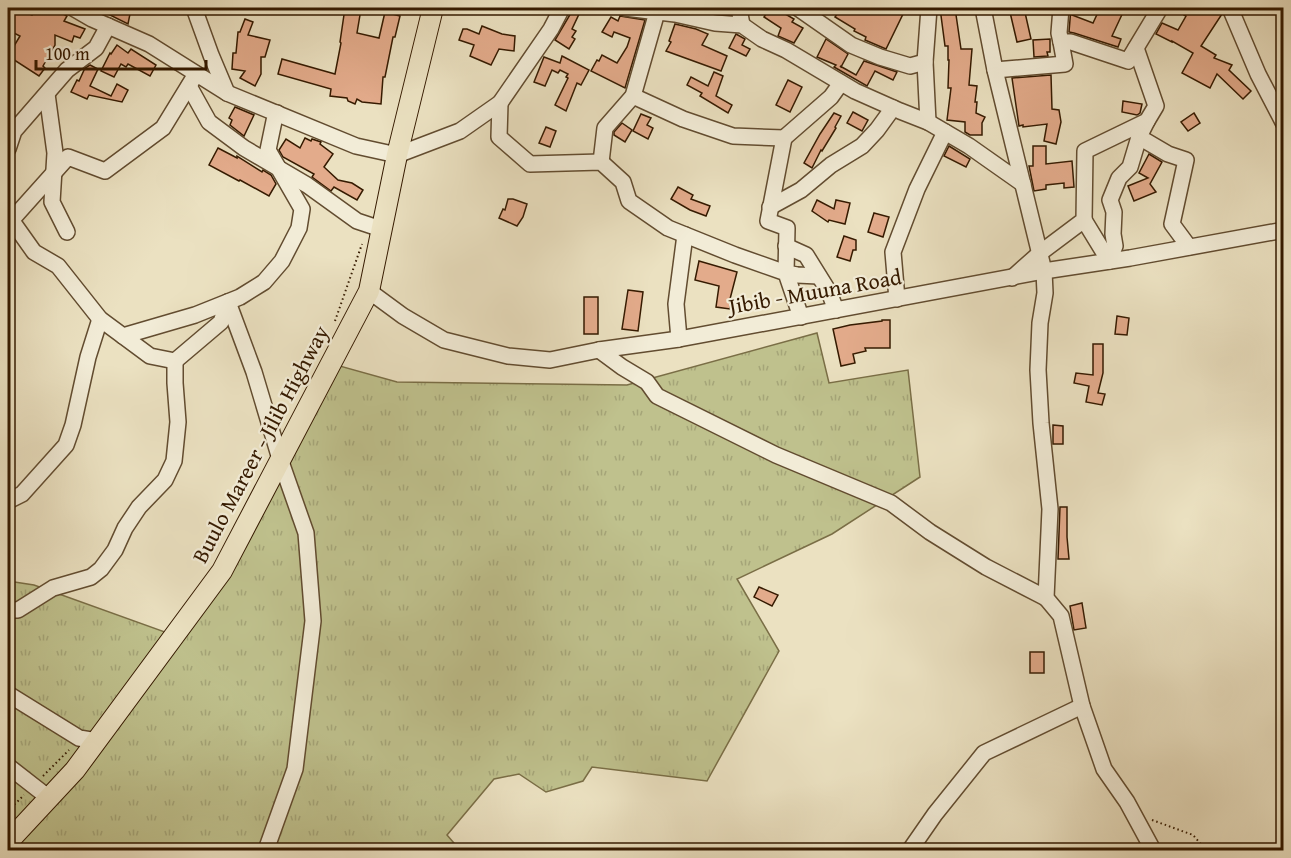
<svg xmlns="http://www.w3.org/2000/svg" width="1291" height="858" viewBox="0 0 1291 858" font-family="'Gentium Book Plus',serif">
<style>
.grass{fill:url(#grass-tufts);stroke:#7a6e46;stroke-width:1.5}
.building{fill:#e3ab8b;stroke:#351a00;stroke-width:1.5}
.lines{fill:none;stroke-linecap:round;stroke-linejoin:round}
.minor-casing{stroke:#624c30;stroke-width:18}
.major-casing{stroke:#351a00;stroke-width:22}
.path{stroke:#351a00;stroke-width:2;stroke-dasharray:1.5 3;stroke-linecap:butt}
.minor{stroke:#f2ecd7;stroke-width:15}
.major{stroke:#ebe1c1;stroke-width:20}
.labels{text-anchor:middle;stroke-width:4.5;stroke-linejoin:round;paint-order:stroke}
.street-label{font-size:22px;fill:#351a00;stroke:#f2ecd7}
</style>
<defs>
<pattern id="grass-tufts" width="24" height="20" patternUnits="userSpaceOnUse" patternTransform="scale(1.5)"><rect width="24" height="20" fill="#bfc18d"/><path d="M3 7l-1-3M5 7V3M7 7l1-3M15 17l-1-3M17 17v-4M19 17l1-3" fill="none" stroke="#a5a578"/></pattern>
</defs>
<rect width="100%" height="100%" fill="#ebe1c1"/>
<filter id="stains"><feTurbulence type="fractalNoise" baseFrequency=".00333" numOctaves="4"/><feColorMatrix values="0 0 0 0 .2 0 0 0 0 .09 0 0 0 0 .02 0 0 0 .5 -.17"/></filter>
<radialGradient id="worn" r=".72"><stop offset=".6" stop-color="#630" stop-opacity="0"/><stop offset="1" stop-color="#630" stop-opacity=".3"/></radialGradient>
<g class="grass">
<polygon points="817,333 829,383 908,370 920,477 832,534 737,579 779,651 707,781 592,767 583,781 546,792 519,774 494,779 447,835 460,850 13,850 82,776 340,366 397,382 627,385"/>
<polygon points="8,581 34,585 165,632 68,765 8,830"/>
</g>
<g class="building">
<polygon points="8,8 15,8 32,15 36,8 52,8 67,16 64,21 85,29 80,38 74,36 72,42 55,35 55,45 43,66 45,68 39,76 8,56 20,36 8,30"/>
<polygon points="96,8 128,8 126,12 130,14 128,24"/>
<polygon points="345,8 361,9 357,33 379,38 385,12 400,16 395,37 393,37 385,77 383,77 381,104 362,102 357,99 355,104 348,101 347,98 330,96 331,89 278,74 282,59 335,74 341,43 340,42"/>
<polygon points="572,8 580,12 572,29 576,31 572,37 575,39 569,49 555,40 571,13"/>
<polygon points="770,8 775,8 794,19 792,22 803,28 794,43 778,36 781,28 764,17"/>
<polygon points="841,8 904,8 902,11 904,12 886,49 865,40 866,37 854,31 855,29 835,17"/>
<polygon points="940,8 955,8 961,49 972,49 969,85 977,86 975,102 977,102 976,113 985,117 982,123 982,135 970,135 965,132 965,122 947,120 951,88 948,88 949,60 948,60 948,46 945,46"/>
<polygon points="1009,8 1024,8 1031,39 1017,42"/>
<polygon points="1071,8 1072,8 1072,15 1093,23 1100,8 1125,8 1112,36 1121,39 1118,47 1074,33 1069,32"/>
<polygon points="1189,8 1213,8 1222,13 1222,14 1201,46 1216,55 1214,58 1232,65 1229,70 1251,91 1243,99 1217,74 1210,88 1182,73 1193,53 1172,41 1172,42 1156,34 1162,23 1178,30 1186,16 1184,15"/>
<polygon points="620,16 645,20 625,88 591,71 597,60 599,61 602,55 617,63 627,47 630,38 614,32 612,37 602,32 611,17 618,21"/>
<polygon points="245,19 253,22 248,35 270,40 265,57 261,57 261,74 255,86 240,78 245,71 232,69 233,53 236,53 238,32 240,32"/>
<polygon points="675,24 696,29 708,34 702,45 727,56 721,71 666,51 671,42 669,41"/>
<polygon points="482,26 502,34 515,36 514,51 499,49 491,65 470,56 474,45 459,40 463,29 467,29 479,34"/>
<polygon points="736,34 745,39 742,45 750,49 746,56 729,48"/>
<polygon points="826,39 848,54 841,67 840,66 856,75 864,61 897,72 893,80 875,71 867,86 834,67 836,65 817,57"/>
<polygon points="1050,39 1050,52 1047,52 1048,56 1034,57 1033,40"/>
<polygon points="117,45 128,53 131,49 156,65 150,76 128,64 126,67 121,64 114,77 101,71 110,53 111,54"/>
<polygon points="562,56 589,70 581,85 577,83 566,111 555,105 568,78 566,77 568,74 560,70 558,73 552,70 545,86 534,82 544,57 560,63"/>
<polygon points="90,65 98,69 90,86 111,96 117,84 128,90 122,102 89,95 87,99 71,92 77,80 79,81 85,68"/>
<polygon points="714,72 723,76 716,96 732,105 728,113 700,96 702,93 687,85 691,77 708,86"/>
<polygon points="1051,75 1052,109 1059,110 1061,122 1056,144 1044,141 1047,124 1023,127 1023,125 1019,126 1012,78"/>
<polygon points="788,80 802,87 790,112 776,105"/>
<polygon points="1123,101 1142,104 1140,113 1137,115 1122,112"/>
<polygon points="235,107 254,115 244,136 230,125 232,120 229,118"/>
<polygon points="853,112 868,120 862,131 847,123"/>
<polygon points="834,113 841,116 835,127 836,128 822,151 821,150 812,168 804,163 820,134"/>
<polygon points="1194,113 1200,123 1188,131 1181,122"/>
<polygon points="641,114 651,118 647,125 653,128 648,139 633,131"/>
<polygon points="622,123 632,130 625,142 614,135 614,132"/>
<polygon points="546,127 556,131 550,147 539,143"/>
<polygon points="305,138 311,141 312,139 321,142 320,144 333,154 324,167 338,180 352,183 363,190 357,200 334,187 331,191 312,177 314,174 283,157 279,150 286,139 300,148"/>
<polygon points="949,146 970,159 966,167 944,156"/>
<polygon points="1033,146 1046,146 1046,164 1072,161 1074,187 1064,188 1064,183 1046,185 1046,189 1034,191 1029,166 1033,166"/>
<polygon points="218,148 237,158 237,156 262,172 263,170 271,175 276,184 269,196 240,180 239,181 209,165"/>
<polygon points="1149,154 1162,162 1150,184 1156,192 1134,201 1128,186 1148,178 1139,173"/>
<polygon points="678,187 693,195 691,199 710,206 706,216 690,210 671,199"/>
<polygon points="508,199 513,199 527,204 523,217 517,226 499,218 503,209 505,210"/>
<polygon points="817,200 834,209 836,200 850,203 845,224 829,220 828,222 812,211"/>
<polygon points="874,213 889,217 883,237 868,232"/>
<polygon points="844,236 856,240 856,250 853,250 850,261 837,257"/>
<polygon points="699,261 737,272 730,299 731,299 730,309 716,307 719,286 695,280"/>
<polygon points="628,290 643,292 638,331 622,329"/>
<rect x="584" y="297" width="14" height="37"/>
<polygon points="1117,316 1129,318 1127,335 1115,334"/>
<polygon points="882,320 890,320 890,348 865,348 866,351 853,354 855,363 841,366 833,329 850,325 882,321"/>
<polygon points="1093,344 1103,344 1103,373 1098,393 1105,394 1102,405 1086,402 1089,386 1074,383 1076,373 1093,375"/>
<polygon points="1053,425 1063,426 1063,444 1053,444"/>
<polygon points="1060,507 1067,507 1067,537 1069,559 1058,559"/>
<polygon points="759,587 778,595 772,606 754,597"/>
<polygon points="1082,603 1086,628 1074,630 1070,606"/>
<rect x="1030" y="652" width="14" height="21"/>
</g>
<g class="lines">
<g class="minor-casing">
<g id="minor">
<polyline points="73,8 92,19 149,44 227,93 356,146 397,155 460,131 500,103 551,29 562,8"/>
<polyline points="194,8 211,55 227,93"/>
<polyline points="625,8 675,14 715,23 742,25 762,39 786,50 855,91 900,111 928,122 969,146 1023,184"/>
<polyline points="739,8 742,25"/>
<polyline points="798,8 851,45 880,57 910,66 925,62"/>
<polyline points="983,8 995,70 1044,271 1045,293 1040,323 1038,370 1041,423 1050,509 1046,598 1061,616 1082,706 1104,769 1127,802 1153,850"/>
<polyline points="1061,8 1059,33 1061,42"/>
<polyline points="1230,8 1258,74 1284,124"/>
<polyline points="995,70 1065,64 1061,42 1071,42 1128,61 1160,8"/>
<polyline points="189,86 209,122 244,148 307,185 357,221 381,229"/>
<polyline points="47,94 55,153 52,202 67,232"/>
<polyline points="633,96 683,119 733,136 784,138 831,97 841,83"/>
<polyline points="500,103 499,137 530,164 601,162 623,182 629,201 668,228 735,255 786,273 801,317"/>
<polyline points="1147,121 1139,137 1168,154 1186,160 1172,224 1189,247"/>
<polyline points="928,122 925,62 929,8"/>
<polyline points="784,138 768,221 787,228 786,273 797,275 818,276"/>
<polyline points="8,149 14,131 67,70 96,48 108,26"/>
<polyline points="601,162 605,128 633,96 657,12"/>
<polyline points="770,207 801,190 831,165 862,146 877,130 893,108"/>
<polyline points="8,218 12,221 34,252 58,266 100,319 123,336 195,315 240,297 264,282 282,261 299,228 302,209 268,150 274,121 277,113"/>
<polyline points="1084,220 1109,261"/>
<polyline points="8,224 68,157 105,171 163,128 196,74"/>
<polyline points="786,246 806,255 829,292 836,310"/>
<polyline points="1109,261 1115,246 1113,234 1114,212 1110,200 1119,178 1130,167 1139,137"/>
<polyline points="1012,278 1040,253 1084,220 1085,151 1147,121 1156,106 1136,48"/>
<polyline points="369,291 403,316 444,340 508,356 550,360 599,350 679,339 1044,271 1130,258 1284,230"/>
<polyline points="897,299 893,252 917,189 945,132"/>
<polyline points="228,302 254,372 280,459 306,533 313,621 295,769 266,850"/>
<polyline points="123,336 150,356 175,361 221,322 228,302"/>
<polyline points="679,339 676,304 685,235"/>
<polyline points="599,350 622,367 647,382 657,396 776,455 891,503 930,532 986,567 1046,598"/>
<polyline points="8,501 22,494 66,445 73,425 88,357 100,319"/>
<polyline points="8,610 18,610 53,588 91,577 101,569 115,550 125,528 139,507 165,480 174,461 178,422 175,383 175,361"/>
<polyline points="8,694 79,738 97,741"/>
<polyline points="8,766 49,798"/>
<polyline points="910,850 935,814 984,753 1082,706"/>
</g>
</g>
<g class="major-casing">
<polyline id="major" points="8,842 75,770 222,571 369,291 397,155 433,8"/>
</g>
<g class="path">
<polyline points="335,321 362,244"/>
<polyline points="43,776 69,750"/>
<polyline points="8,811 24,795"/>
<polyline points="1152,820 1193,835 1206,850"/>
</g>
<use href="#minor" class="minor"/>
<use href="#major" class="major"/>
</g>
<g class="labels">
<g class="street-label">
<text transform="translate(815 291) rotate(-10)" y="8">Jibib - Muuna Road</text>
<text transform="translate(260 444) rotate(-62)" y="8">Buulo Mareer - Jilib Highway</text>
</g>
</g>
<rect width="1291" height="858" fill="none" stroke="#ebe1c1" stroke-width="30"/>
<rect x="9" y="9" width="1273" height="840" fill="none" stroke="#351a00" stroke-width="3"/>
<rect x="15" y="15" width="1261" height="828" fill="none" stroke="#351a00" stroke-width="1.5"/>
<path d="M36 60v9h170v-9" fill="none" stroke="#351a00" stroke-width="3"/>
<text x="45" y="60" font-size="18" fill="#351a00" stroke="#f2ecd7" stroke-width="4.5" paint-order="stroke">100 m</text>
<rect width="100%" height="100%" filter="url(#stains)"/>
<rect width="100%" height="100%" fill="url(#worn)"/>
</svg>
